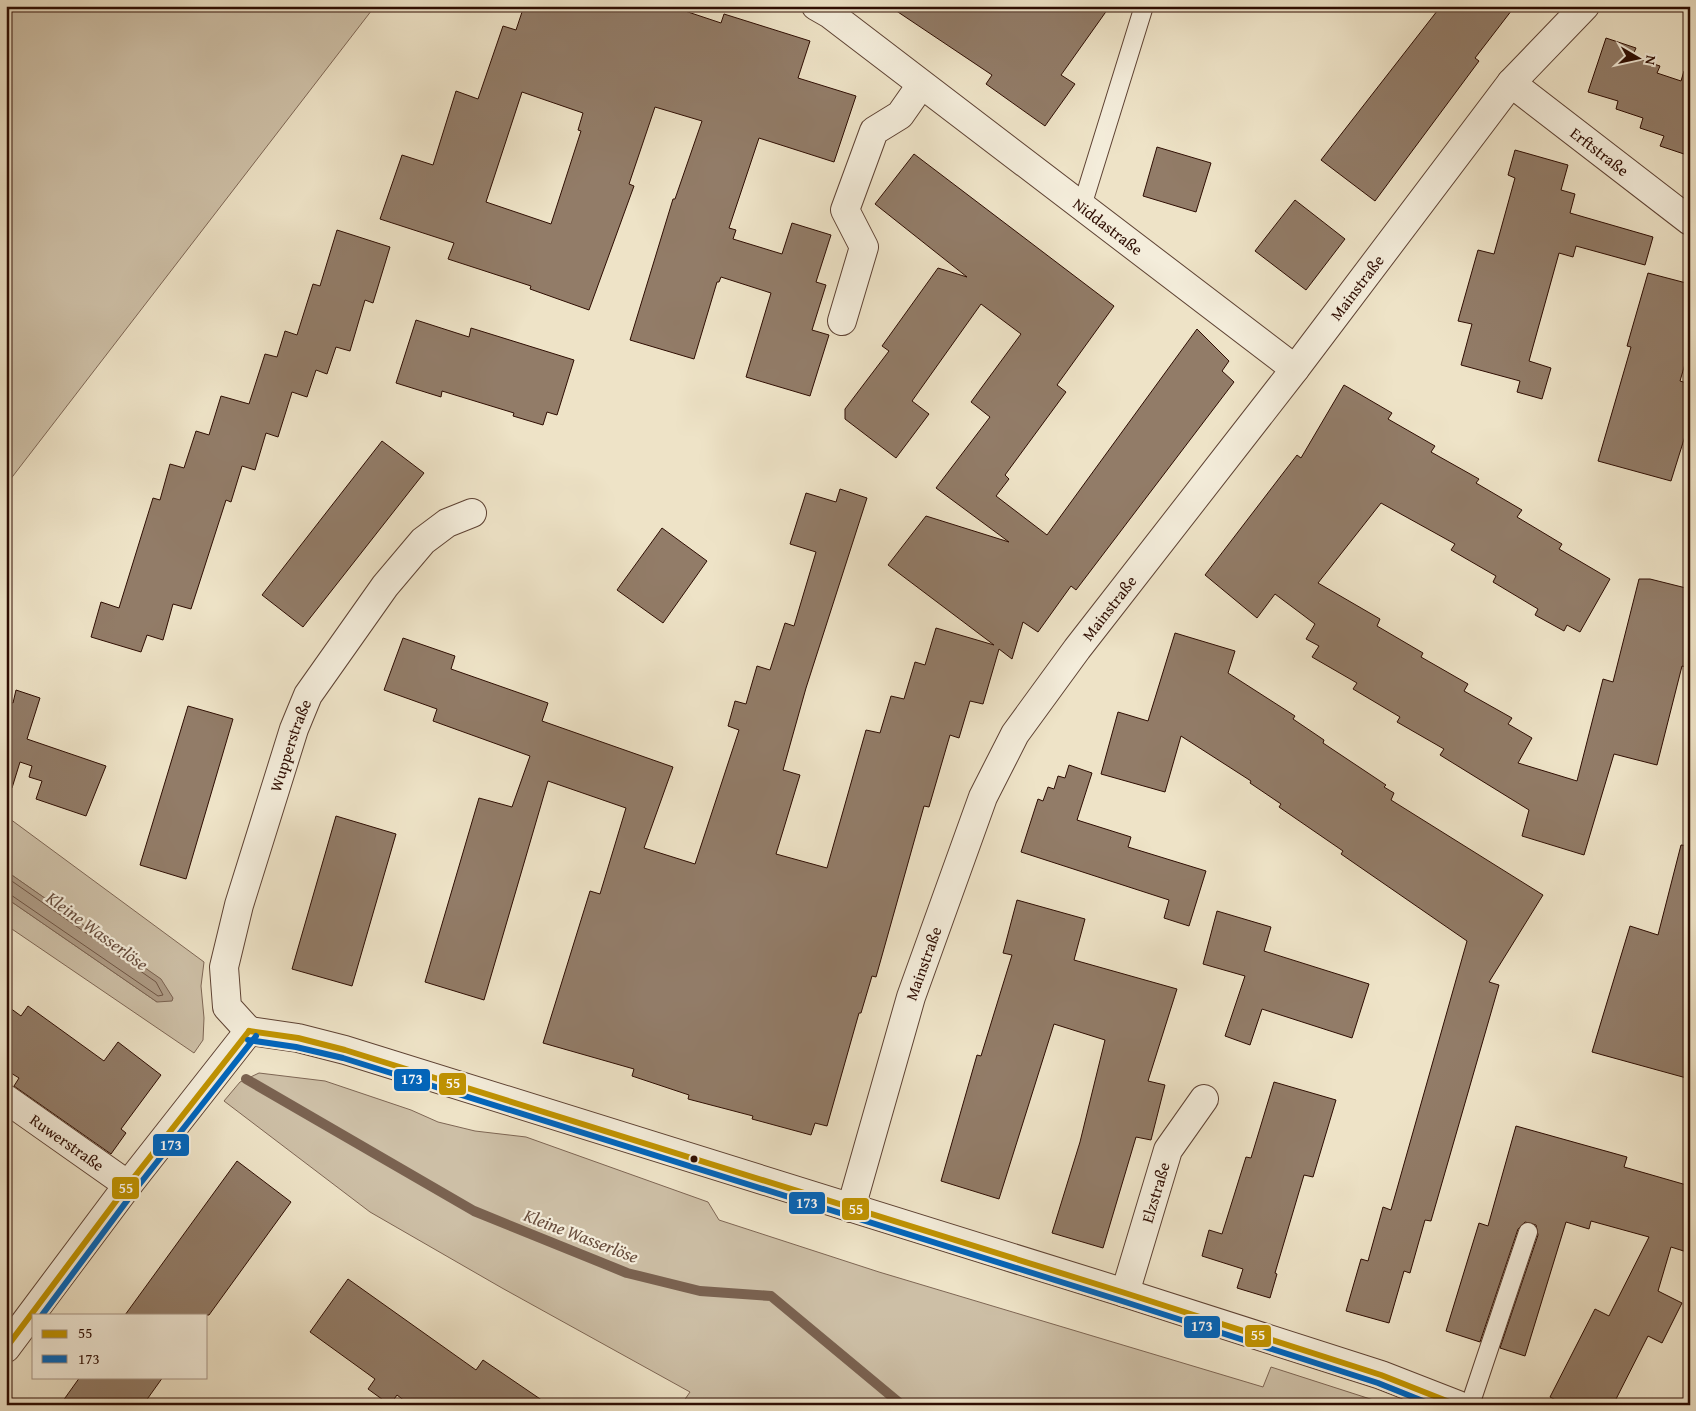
<svg xmlns="http://www.w3.org/2000/svg" width="1696" height="1411" viewBox="0 0 1696 1411" font-family="'Gentium Book Plus',serif">
<style>
.green{fill:#cdbfa6;stroke:#7e6654}
.water{fill:#ad9a84;stroke:#7a6250}
.lines{fill:none;stroke-linecap:round;stroke-linejoin:round}
.shore{stroke:#6e5443;stroke-width:1}
.stream{stroke:#7a6250;stroke-width:10}
.building{fill:#927c68;stroke:#2e0d02;fill-rule:evenodd}
.service-casing{stroke:#5e4233;stroke-width:20}
.minor-casing{stroke:#5e4233;stroke-width:30}
.service{stroke:#f4eddb;stroke-width:18}
.minor{stroke:#f4eddb;stroke-width:28}
.bus-1-casing{stroke:#f4eddb;stroke-width:10}
.bus-2-casing{stroke:#f4eddb;stroke-width:10}
.bus-1{stroke:#c09301;stroke-width:6}
.bus-2{stroke:#0065bd;stroke-width:6}
.bus-dot{fill:#2e0d02;stroke:#f4eddb;stroke-width:2}
.labels{text-anchor:middle;stroke-width:4.5;stroke-linejoin:round;paint-order:stroke}
.street-label{font-size:16px;fill:#2e0d02;stroke:#f4eddb}
.water-label{font-size:18px;font-style:italic;fill:#674c3c;stroke:#f4eddb}
.line-badge{stroke:#f4eddb;stroke-width:2}
.badge-label{font-size:14px;text-anchor:middle;font-weight:bold;fill:#fff}
</style>
<rect width="100%" height="100%" fill="#eee3c7"/>
<filter id="stains"><feTurbulence type="fractalNoise" baseFrequency=".004" numOctaves="4"/><feColorMatrix values="0 0 0 0 .2 0 0 0 0 .09 0 0 0 0 .02 0 0 0 .5 -.17"/></filter>
<radialGradient id="worn" r=".72"><stop offset=".6" stop-color="#630" stop-opacity="0"/><stop offset="1" stop-color="#630" stop-opacity=".3"/></radialGradient>
<g class="green">
<polygon points="6,6 375,6 6,485"/>
<polygon points="6,816 204,962 201,986 204,1018 203,1040 194,1053 6,925 6,898 157,1002 160,979 6,871"/>
<polygon points="259,1073 325,1081 411,1110 438,1122 475,1131 526,1137 708,1202 719,1220 879,1272 1263,1387 1271,1367 1389,1405 681,1405 690,1392 502,1288 370,1212 224,1101 240,1082"/>
</g>
<polygon class="water" points="6,871 161,979 173,998 172,1001 157,1002 6,898"/>
<g class="lines">
<polyline class="shore" points="6,877 156,982 163,995 158,996 11,895 6,894"/>
<polyline class="stream" points="246,1079 474,1211 627,1273 700,1291 771,1296 902,1405"/>
</g>
<g class="building">
<path d="M524,6H670L721,23L724,14L810,41L798,78L856,96L834,162L759,138L729,228L736,230L733,239L782,254L792,223L831,235L816,282L826,285L812,330L829,335L810,396L746,377L771,293L721,277L719,282H717L694,359L630,340L673,199H675L702,121L655,107L629,184L634,186L589,310L530,289L531,286L448,259L454,243L380,219L402,155L433,165L456,91L478,99L503,26L516,30ZM522,92L583,113L578,130L581,131L551,224L486,202Z"/>
<polygon points="889,6 1110,6 1061,75 1075,84 1045,126 986,84 992,75"/>
<polygon points="1441,6 1515,6 1475,58 1479,61 1375,201 1321,160"/>
<polygon points="1606,38 1636,48 1632,57 1660,66 1657,73 1681,81 1684,71 1690,72 1690,156 1660,146 1664,136 1640,128 1643,118 1616,109 1618,101 1588,92"/>
<polygon points="1157,147 1211,163 1196,212 1143,196"/>
<polygon points="1515,150 1568,165 1561,190 1575,194 1570,213 1653,237 1645,265 1576,246 1573,257 1559,253 1529,361 1551,368 1542,399 1517,392 1520,381 1461,365 1472,324 1458,321 1478,250 1494,254 1515,178 1508,175"/>
<polygon points="914,154 1114,306 1057,385 1066,392 1005,475 1009,479 996,496 1047,535 1197,329 1229,361 1222,371 1234,382 1076,590 1071,586 1038,632 1023,622 1012,659 999,649 983,704 970,701 959,738 950,735 929,807 924,806 876,977 872,976 861,1013 859,1013 827,1126 815,1123 811,1135 752,1119 753,1116 688,1099 689,1095 632,1076 634,1069 543,1043 590,891 600,894 626,808 548,781 484,1000 425,982 479,798 512,807 530,756 433,721 437,709 384,690 403,638 455,656 451,669 548,703 542,721 673,767 644,848 695,864 739,730 728,726 735,701 746,704 757,666 770,670 785,623 794,626 816,552 790,544 806,493 836,502 840,489 867,498 806,688 783,770 800,775 776,854 827,868 866,730 880,733 891,696 904,699 915,662 925,665 936,628 994,645 888,565 926,516 1009,542 936,488 990,417 971,402 1021,334 981,304 912,401 929,414 896,458 845,419 845,409 889,351 882,346 938,268 967,277 875,204"/>
<polygon points="1295,200 1345,239 1306,290 1255,251"/>
<polygon points="337,230 390,247 373,303 365,300 350,351 336,347 327,374 316,370 307,397 292,392 278,437 266,433 255,470 242,466 231,502 226,500 191,609 173,604 163,640 147,635 141,652 91,637 101,602 119,608 153,498 160,500 170,464 184,468 196,431 209,435 221,396 249,404 265,354 277,357 285,331 297,335 313,284 320,286"/>
<polygon points="1648,273 1690,284 1690,347 1680,381 1690,384 1690,420 1671,481 1598,461 1631,347 1627,346"/>
<polygon points="416,320 469,337 471,328 574,360 557,415 547,412 543,425 513,416 514,413 442,391 441,397 396,383"/>
<polygon points="1344,385 1392,413 1388,419 1435,446 1431,452 1479,479 1476,483 1522,510 1517,517 1562,544 1559,549 1610,579 1580,632 1567,625 1564,631 1535,615 1538,609 1493,582 1496,576 1451,550 1455,544 1381,503 1318,583 1380,619 1377,626 1423,653 1421,657 1468,684 1464,691 1512,718 1508,724 1532,738 1518,763 1577,781 1603,679 1613,682 1639,579 1650,579 1690,589 1690,668 1682,666 1657,765 1614,754 1584,855 1522,836 1529,810 1440,755 1444,749 1397,722 1400,717 1353,689 1357,683 1312,657 1319,646 1306,639 1315,624 1275,594 1257,618 1205,575 1297,455 1301,458"/>
<polygon points="382,441 424,473 303,627 262,595"/>
<polygon points="662,528 707,561 663,623 617,590"/>
<polygon points="1175,633 1235,651 1228,673 1295,716 1293,719 1324,740 1323,743 1386,785 1384,787 1394,793 1391,800 1543,895 1489,982 1499,985 1431,1221 1425,1220 1410,1273 1404,1271 1389,1323 1346,1311 1361,1259 1368,1261 1383,1207 1391,1210 1467,941 1341,854 1343,851 1279,807 1281,804 1250,783 1251,781 1181,736 1165,792 1101,774 1118,712 1148,721"/>
<polygon points="16,690 40,698 27,739 106,766 86,816 36,799 42,781 29,777 32,766 20,762 12,788 6,787 6,701 13,703"/>
<polygon points="188,706 233,719 186,879 140,865"/>
<polygon points="1069,765 1092,773 1077,820 1131,837 1128,847 1206,871 1189,926 1164,918 1169,900 1021,852 1038,799 1043,801 1048,787 1054,789 1058,776 1065,778"/>
<polygon points="336,816 396,834 352,986 292,969"/>
<polygon points="1681,845 1690,846 1690,1079 1592,1052 1630,926 1658,935"/>
<polygon points="1017,900 1085,919 1074,960 1177,989 1148,1081 1165,1085 1151,1140 1136,1137 1103,1248 1052,1233 1080,1142 1105,1040 1054,1024 999,1199 941,1181 977,1055 981,1056 1012,955 1003,953"/>
<polygon points="1217,911 1271,927 1264,951 1369,984 1352,1038 1262,1009 1250,1045 1225,1036 1245,976 1203,964"/>
<polygon points="6,1005 21,1016 28,1006 104,1061 118,1042 161,1075 121,1129 126,1133 111,1154 14,1086 19,1078 6,1070"/>
<polygon points="1274,1082 1336,1100 1313,1177 1304,1175 1275,1273 1277,1274 1270,1298 1237,1288 1243,1269 1202,1256 1209,1230 1222,1234 1246,1157 1251,1158"/>
<polygon points="1516,1126 1627,1157 1624,1167 1690,1186 1690,1253 1671,1247 1658,1291 1682,1303 1662,1343 1648,1336 1613,1405 1565,1405 1550,1397 1595,1309 1609,1316 1649,1237 1591,1221 1589,1229 1566,1222 1525,1356 1500,1348 1538,1235 1536,1225 1525,1222 1518,1229 1480,1342 1446,1331 1479,1223 1488,1226"/>
<polygon points="237,1161 291,1202 209,1315 125,1315"/>
<polygon points="348,1279 476,1370 483,1360 549,1405 410,1405 397,1395 390,1405 368,1389 375,1379 310,1332"/>
<polygon points="80,1377 163,1377 143,1405 60,1405"/>
</g>
<g class="lines">
<g class="service-casing">
<g id="service">
<polyline points="1082,206 1144,6"/>
<polyline points="1470,1405 1528,1232"/>
</g>
</g>
<g class="minor-casing">
<g id="minor">
<path id="s1" d="M816,6L830,14L1295,369"/>
<path id="s2" d="M1511,83L1690,221"/>
<polyline points="842,321 864,247 845,210 874,131 900,115 921,85"/>
<polyline points="249,1031 298,1038 345,1050 1125,1293 1381,1375 1458,1405"/>
<path id="s3" d="M249,1031L227,1007L224,967L239,905L294,729L308,695L385,586L423,541L447,523L472,513"/>
<path id="s4" d="M6,1099L128,1185"/>
<path id="s5" d="M851,1208L911,997L983,797L1015,734L1077,649L1295,369L1511,83L1585,6"/>
<path id="s6" d="M1125,1293L1168,1150L1204,1099"/>
<polyline points="6,1348 128,1185 249,1031"/>
</g>
</g>
<use href="#service" class="service"/>
<use href="#minor" class="minor"/>
<g class="bus-1-casing">
<g id="bus-1">
<polyline points="249,1031 298,1038 345,1050 1125,1293 1381,1375 1457,1405"/>
<polyline points="6,1348 128,1185 249,1031"/>
</g>
</g>
<g class="bus-2-casing">
<g id="bus-2">
<polyline points="248,1040 296,1047 343,1058 1122,1301 1378,1383 1433,1405"/>
<polyline points="42,1315 135,1190 256,1036"/>
</g>
</g>
<use href="#bus-1" class="bus-1"/>
<use href="#bus-2" class="bus-2"/>
</g>
<circle class="bus-dot" cx="694" cy="1159" r="4.5"/>
<g class="labels">
<g class="street-label">
<text dy="6" stroke="none"><textPath href="#s2" startOffset="112">Erftstraße</textPath></text>
<text dy="6" stroke="none"><textPath href="#s1" startOffset="366">Niddastraße</textPath></text>
<text dy="6" stroke="none"><textPath href="#s5" startOffset="1065">Mainstraße</textPath></text>
<text dy="6" stroke="none"><textPath href="#s5" startOffset="660">Mainstraße</textPath></text>
<text dy="6" stroke="none"><textPath href="#s3" startOffset="304">Wupperstraße</textPath></text>
<text dy="6" stroke="none"><textPath href="#s5" startOffset="255">Mainstraße</textPath></text>
<text dy="6" stroke="none"><textPath href="#s4" startOffset="75">Ruwerstraße</textPath></text>
<text dy="6" stroke="none"><textPath href="#s6" startOffset="105">Elzstraße</textPath></text>
</g>
<g class="water-label">
<text transform="translate(97 931) rotate(36)" y="6">Kleine Wasserlöse</text>
<text transform="translate(581 1236) rotate(21)" y="6">Kleine Wasserlöse</text>
</g>
</g>
<g class="line-badge">
<rect x="393" y="1068" width="38" height="24" rx="5" fill="#0065bd"/>
<rect x="438" y="1072" width="29" height="24" rx="5" fill="#c09301"/>
<rect x="152" y="1133" width="38" height="24" rx="5" fill="#0065bd"/>
<rect x="111" y="1176" width="29" height="24" rx="5" fill="#c09301"/>
<rect x="788" y="1191" width="38" height="24" rx="5" fill="#0065bd"/>
<rect x="841" y="1197" width="29" height="24" rx="5" fill="#c09301"/>
<rect x="1183" y="1315" width="38" height="24" rx="5" fill="#0065bd"/>
<rect x="1244" y="1324" width="28" height="24" rx="5" fill="#c09301"/>
</g>
<g class="badge-label">
<text x="412" y="1084">173</text>
<text x="453" y="1088">55</text>
<text x="171" y="1150">173</text>
<text x="126" y="1193">55</text>
<text x="807" y="1208">173</text>
<text x="856" y="1214">55</text>
<text x="1202" y="1331">173</text>
<text x="1258" y="1340">55</text>
</g>
<rect width="1696" height="1411" fill="none" stroke="#eee3c7" stroke-width="25"/>
<rect x="8" y="8" width="1681" height="1396" fill="none" stroke="#2e0d02" stroke-width="2.5"/>
<rect x="12" y="12" width="1671" height="1386" fill="none" stroke="#2e0d02"/>
<rect x="32" y="1314" width="175" height="65" fill="#f4eddb" stroke="#a59384"/>
<rect x="42" y="1330" width="25" height="8" fill="#c09301" stroke="#a59384"/>
<text x="78" y="1338" font-size="15" fill="#2e0d02">55</text>
<rect x="42" y="1355" width="25" height="8" fill="#0065bd" stroke="#a59384"/>
<text x="78" y="1364" font-size="15" fill="#2e0d02">173</text>
<g transform="translate(1638 58) rotate(99)" stroke="#f4eddb" stroke-width="4" paint-order="stroke">
<path d="M0-4L9 19L0 12L-9 19Z" fill="#2e0d02"/>
<text y="-8" font-size="14" font-weight="bold" text-anchor="middle" fill="#2e0d02">N</text>
</g>
<rect width="100%" height="100%" filter="url(#stains)"/>
<rect width="100%" height="100%" fill="url(#worn)"/>
</svg>
